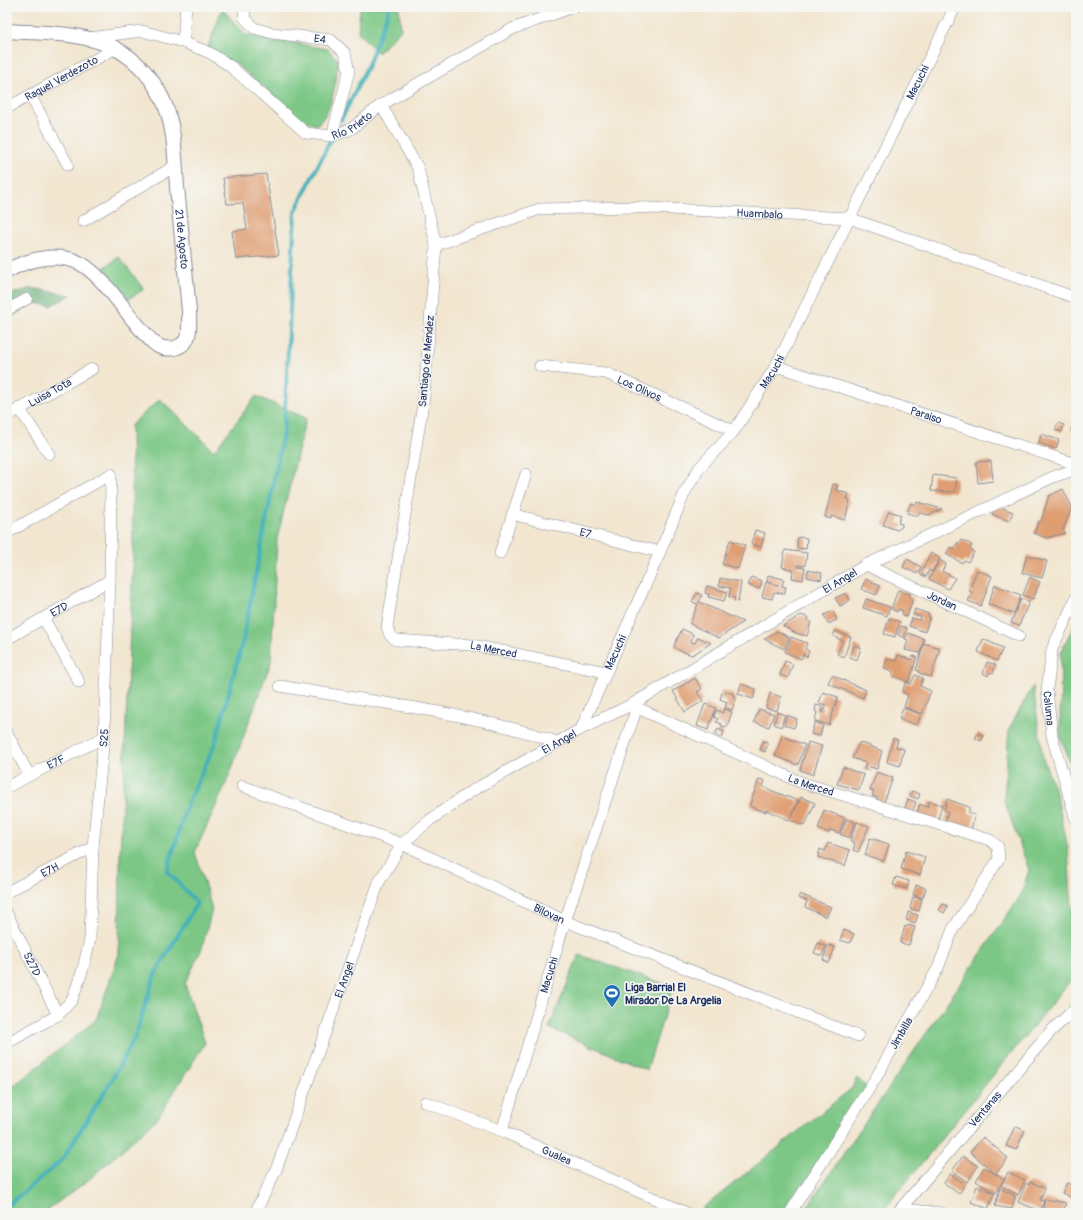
<svg xmlns="http://www.w3.org/2000/svg" width="1083" height="1220" viewBox="0 0 1083 1220" font-family="Pangolin,sans-serif">
<style>
.green{fill:#7cc785;stroke:#4c7b72}
.forest{fill:#65ac72;stroke:#406e68}
.lines{fill:none;stroke-linecap:round;stroke-linejoin:round}
.stream{stroke:#40b0ba;stroke-width:4}
.building{fill:#df9e72}
.minor-casing{stroke:#868a97;stroke-width:12}
.tertiary-casing{stroke:#868a97;stroke-width:16}
.minor{stroke:#fff;stroke-width:11}
.tertiary{stroke:#fff;stroke-width:14}
.labels{text-anchor:middle;stroke-width:3.5;stroke-linejoin:round;paint-order:stroke}
.street-label{font-size:11px;fill:#1b2f5e;stroke:#f6f6f2}
.poi-label{font-size:11px;font-weight:bold;fill:#1b2f5e;stroke:#f6f6f2;text-anchor:start}
</style>
<rect width="100%" height="100%" fill="#f6f6f2"/>
<filter id="ink" filterUnits="userSpaceOnUse"><feTurbulence type="fractalNoise" baseFrequency=".025" numOctaves="2"/><feDisplacementMap in="SourceGraphic" scale="8" xChannelSelector="R" yChannelSelector="G"/><feConvolveMatrix kernelMatrix="1 2 1 2 8 2 1 2 1" color-interpolation-filters="sRGB"/></filter>
<filter id="wash" filterUnits="userSpaceOnUse"><feTurbulence type="fractalNoise" baseFrequency=".012" numOctaves="4" result="noise"/><feDisplacementMap in="SourceGraphic" scale="16" xChannelSelector="R" yChannelSelector="G"/><feGaussianBlur stdDeviation="0.9" result="paint"/><feColorMatrix in="noise" values="0 0 0 0 0 0 0 0 0 0 0 0 0 0 0 0 0 1.4 0 .05"/><feComposite in="paint" operator="in"/></filter>
<g filter="url(#wash)">
<rect width="100%" height="100%" fill="#f2e6d0"/>
<g class="green">
<polygon points="360,7 399,7 401,29 378,53 358,32"/>
<path d="M222,9L246,35L328,49L338,60C337,78 332,115 316,125L302,120L235,63L206,52Z"/>
<polygon points="119,257 144,289 129,299 104,268"/>
<polygon points="256,396 306,418 277,539 271,662 228,779 195,852 212,909 202,948 185,984 205,1043 157,1119 86,1182 43,1213 7,1213 7,1091 96,1020 119,954 120,857 133,561 131,425 160,399 214,451"/>
<polygon points="1076,620 1076,777 1060,736 1061,653"/>
<polygon points="1033,686 1043,759 1056,793 1068,848 1076,974 881,1213 803,1213 1021,895 1029,870 1004,800 1009,729"/>
<polygon points="579,955 673,987 647,1070 549,1028"/>
<polygon points="857,1078 868,1088 787,1213 701,1213 703,1208 852,1088"/>
</g>
<polygon class="forest" points="32,288 71,295 51,306 35,303 7,319 7,295"/>
<g class="lines">
<g class="stream">
<polyline points="341,120 368,65 388,12 388,7"/>
<polyline points="7,1206 62,1160 110,1083 135,1037 155,974 197,903 167,871 187,805 215,744 243,640 284,428 295,212 332,137"/>
</g>
</g>
<g id="blocks">
<g class="building">
<polygon points="266,174 279,255 236,259 232,231 247,229 243,203 227,204 223,178"/>
<polygon points="1075,419 1076,420 1076,432 1071,430"/>
<polygon points="1058,423 1064,425 1062,432 1055,430"/>
<polygon points="1041,434 1059,440 1056,449 1039,443"/>
<polygon points="991,461 993,481 978,483 976,462"/>
<polygon points="933,475 957,478 955,492 931,491"/>
<polygon points="833,484 838,485 836,490 849,494 847,499 850,500 845,520 831,516 831,519 825,517"/>
<polygon points="1063,489 1072,507 1063,530 1065,533 1046,538 1034,533 1039,521 1041,521 1049,496"/>
<polygon points="917,502 942,509 929,515 919,513 918,516 907,513 911,503 916,505"/>
<polygon points="995,505 1013,512 1009,521 992,514"/>
<polygon points="889,511 901,515 898,523 902,524 902,527 897,530 883,525"/>
<polygon points="755,530 765,533 761,547 751,544"/>
<polygon points="798,537 807,538 806,549 797,548"/>
<polygon points="730,540 745,545 738,569 722,564"/>
<polygon points="962,540 972,545 970,549 974,552 968,562 964,560 962,563 946,554 950,547 954,549 958,542 960,543"/>
<polygon points="785,550 807,553 805,566 798,565 798,567 805,568 803,580 792,578 793,570 782,567"/>
<polygon points="931,553 940,558 932,572 929,570 926,577 920,574"/>
<polygon points="1027,555 1047,561 1042,578 1022,573"/>
<polygon points="907,559 921,567 917,574 903,567"/>
<polygon points="940,560 946,564 942,571 955,578 948,589 929,579"/>
<polygon points="808,570 822,573 821,580 807,577"/>
<polygon points="977,570 992,576 981,606 968,601 972,592 969,591"/>
<polygon points="768,575 784,579 782,586 786,587 784,594 774,592 772,599 762,597 766,582 778,585 767,582"/>
<polygon points="751,577 762,581 759,589 748,585"/>
<polygon points="1030,577 1040,582 1033,599 1023,595"/>
<polygon points="720,578 741,582 738,602 734,601 735,598 729,597 731,588 719,586"/>
<polygon points="866,579 880,586 876,595 861,589"/>
<polygon points="995,585 1021,595 1014,614 988,604"/>
<polygon points="707,586 727,592 724,601 708,597 709,594 705,593"/>
<polygon points="898,590 910,594 909,597 913,598 907,617 902,615 903,611 898,609 897,612 891,609"/>
<polygon points="697,593 702,595 699,602 743,622 719,638 690,624 698,604 692,602"/>
<polygon points="846,593 850,600 840,606 835,598"/>
<polygon points="866,599 890,607 887,616 863,608"/>
<polygon points="1021,599 1029,602 1019,626 1011,623"/>
<polygon points="915,609 929,614 928,616 930,617 925,632 909,626 912,618 920,620 921,617 913,615"/>
<polygon points="833,611 837,620 828,624 824,615"/>
<polygon points="801,615 809,618 808,620 811,622 807,636 795,633 783,626"/>
<polygon points="889,618 900,622 895,637 884,634"/>
<polygon points="901,626 907,628 904,638 898,635"/>
<polygon points="682,629 693,634 691,642 695,643 698,637 711,643 692,655 678,650 674,646"/>
<polygon points="777,631 789,637 784,649 764,639"/>
<polygon points="835,631 851,637 844,657 837,654 843,641 833,636"/>
<polygon points="908,633 924,639 920,653 905,650 908,640 905,639"/>
<polygon points="791,637 807,643 805,649 809,651 807,657 803,655 801,659 785,652"/>
<polygon points="983,639 1003,648 997,661 978,652"/>
<polygon points="924,643 940,648 931,677 919,673 919,671 916,670"/>
<polygon points="855,645 861,648 857,660 850,657"/>
<polygon points="898,655 912,660 913,656 917,657 909,682 892,676 893,671 884,668 887,659 896,661"/>
<polygon points="785,661 793,664 788,678 780,675"/>
<polygon points="987,662 996,665 993,673 990,672 988,676 983,673"/>
<polygon points="832,675 866,690 863,698 828,683"/>
<polygon points="915,675 923,678 920,686 931,691 922,714 904,707 908,695 902,692 906,682 911,684"/>
<polygon points="695,678 702,689 697,692 703,701 685,712 673,691"/>
<polygon points="741,684 756,689 753,699 738,694"/>
<polygon points="723,690 734,694 733,697 736,698 732,710 725,708 727,702 720,699"/>
<polygon points="823,692 838,697 829,725 815,721 817,712 815,711 816,705 823,707 822,712 824,712 826,705 819,703"/>
<polygon points="770,693 781,697 777,711 766,708"/>
<polygon points="705,704 716,708 708,730 697,726"/>
<polygon points="903,708 921,714 917,725 899,719"/>
<polygon points="724,709 732,712 727,727 721,726 722,724 716,722 718,719 714,717 716,710 723,713"/>
<polygon points="759,709 774,714 769,727 754,722"/>
<polygon points="777,712 785,715 781,727 774,724"/>
<polygon points="787,715 797,719 794,728 784,725"/>
<polygon points="815,722 823,725 820,736 811,734"/>
<polygon points="718,729 724,731 722,738 715,735"/>
<polygon points="978,733 984,736 981,741 975,738"/>
<polygon points="782,736 805,745 798,765 775,756"/>
<polygon points="893,738 898,740 896,747 904,749 900,766 887,762"/>
<polygon points="763,741 768,742 765,752 760,750"/>
<polygon points="808,742 822,746 813,775 800,770"/>
<polygon points="860,742 882,751 877,769 870,767 869,771 864,769 866,763 852,758"/>
<polygon points="843,767 864,775 859,790 837,784"/>
<polygon points="877,772 893,778 884,802 876,803 878,798 872,796 874,792 870,790"/>
<polygon points="759,779 765,781 763,787 798,801 791,818 801,797 815,803 805,825 802,824 801,825 795,821 794,822 766,810 766,812 751,807 750,804"/>
<polygon points="912,791 920,794 918,799 910,796"/>
<polygon points="908,799 916,802 911,816 903,813"/>
<polygon points="947,799 969,807 969,813 975,815 971,829 945,821 948,812 944,810"/>
<polygon points="929,801 942,805 937,823 916,816 920,804 927,807"/>
<polygon points="824,810 845,818 839,833 830,830 829,833 818,829"/>
<polygon points="847,819 855,822 849,838 840,834"/>
<polygon points="857,822 869,826 858,852 853,850 855,843 850,841"/>
<polygon points="870,838 889,844 884,861 865,855"/>
<polygon points="828,843 850,850 845,866 818,857 820,849 825,851"/>
<polygon points="906,851 925,857 920,875 901,869"/>
<polygon points="896,877 909,881 907,889 893,885"/>
<polygon points="916,885 926,888 923,898 913,895"/>
<polygon points="800,894 831,907 826,917 805,907 807,901 798,898"/>
<polygon points="913,897 922,899 919,911 910,909"/>
<polygon points="943,904 948,906 944,913 939,910"/>
<polygon points="908,912 918,915 915,923 906,920"/>
<polygon points="908,925 915,927 909,945 900,943 905,926 907,927"/>
<polygon points="844,930 854,934 850,943 840,940"/>
<polygon points="818,943 826,946 822,956 814,953"/>
<polygon points="828,945 835,947 829,963 823,960"/>
<polygon points="1015,1126 1025,1131 1016,1150 1006,1146"/>
<polygon points="983,1137 1008,1158 996,1174 970,1152"/>
<polygon points="963,1156 978,1166 967,1182 952,1171"/>
<polygon points="984,1167 1004,1179 996,1193 976,1181"/>
<polygon points="1008,1172 1025,1180 1018,1195 1001,1186"/>
<polygon points="950,1174 965,1184 959,1194 944,1183"/>
<polygon points="1030,1182 1045,1188 1040,1200 1044,1201 1040,1211 1018,1202 1026,1183 1029,1185"/>
<polygon points="1067,1183 1076,1187 1074,1199 1062,1193"/>
<polygon points="977,1186 994,1193 988,1209 971,1202"/>
<polygon points="1000,1188 1015,1196 1012,1209 995,1206"/>
<polygon points="1045,1199 1066,1203 1063,1213 1042,1213"/>
</g>
</g>
</g>
<g filter="url(#ink)">
<use href="#blocks" fill-opacity="0" stroke="#868a97" stroke-width="1"/>
<g class="lines">
<g class="minor-casing">
<g id="minor">
<path id="s1" d="M245,7L244,17L254,28L272,33L331,40L345,53L349,71L332,136"/>
<path id="s2" d="M89,38L142,31L183,42L210,53L230,66L306,133L332,136L351,129L381,105L512,29L573,7"/>
<polyline points="183,42 186,7"/>
<polyline points="30,95 68,165"/>
<path id="s3" d="M381,105L418,168L436,245L424,397L387,627L390,635L396,640L472,645L606,672"/>
<path id="s4" d="M7,108L116,48"/>
<polyline points="83,221 175,166"/>
<path id="s5" d="M436,245L540,209L630,207L849,218L1076,298"/>
<polyline points="7,310 27,299"/>
<path id="s6" d="M540,366L606,373L734,431"/>
<path id="s7" d="M776,366L1076,464"/>
<polyline points="19,408 49,454"/>
<path id="s8" d="M7,416L92,369"/>
<path id="s9" d="M512,514L660,552"/>
<polyline points="7,533 111,474"/>
<polyline points="500,553 526,474"/>
<path id="s10" d="M866,565L1019,636"/>
<path id="s11" d="M1076,598L1052,649L1047,690L1052,736L1076,820"/>
<polyline points="44,619 79,682"/>
<path id="s12" d="M7,639L110,580"/>
<path d="M280,686C371,702 471,712 557,742"/>
<path id="s13" d="M631,705L800,782L990,840L998,847L999,859L953,929L938,968L877,1076L790,1213"/>
<path id="s14" d="M581,729L660,552L685,492L700,467L734,431L776,366L955,7"/>
<polyline points="7,733 29,775"/>
<path id="s15" d="M242,786L402,844L565,921L858,1036"/>
<path id="s16" d="M7,787L104,737"/>
<path id="s17" d="M7,892L93,847"/>
<path id="s18" d="M7,914L58,1015"/>
<path id="s19" d="M7,1043L58,1015L72,1000L83,969L90,939L93,847L104,737L110,580L111,474"/>
<path id="s20" d="M425,1102L502,1131L687,1213"/>
<path id="s21" d="M502,1131L565,921L637,707"/>
<polyline points="901,1209 942,1213"/>
<path id="s22" d="M255,1213L276,1170L379,882L402,844L430,820L470,792L581,729L631,705L866,565L1053,477L1076,469"/>
<path id="s23" d="M897,1213L1051,1031L1076,1008"/>
</g>
</g>
<g class="tertiary-casing">
<g id="tertiary">
<path id="s24" d="M7,31C39,33 73,32 103,43C129,52 150,73 162,98C175,124 175,158 177,187C181,228 185,270 189,311C189,319 190,328 188,336C183,351 163,352 153,342C130,322 103,271 75,261C53,253 26,260 7,271"/>
</g>
</g>
<use href="#minor" class="minor"/>
<use href="#tertiary" class="tertiary"/>
</g>
</g>
<defs>
<g id="stadium-pin" transform="scale(0.9)"><path d="M0 17L-7.5 6A9.5 9.5 0 1 1 7.5 6Z" fill="#1f6fb2" stroke="#f6f6f2"/><path d="M0-5a6.5 5 0 1 0 0 10a6.5 5 0 1 0 0-10ZM-3.5-1.8h7v3.6h-7Z" fill="#fff"/></g>
</defs>
<g fill-rule="evenodd">
<use href="#stadium-pin" x="612" y="993"/>
</g>
<g class="labels">
<g class="street-label">
<text dy="4" stroke="none"><textPath href="#s1" startOffset="92">E4</textPath></text>
<text dy="4" stroke="none"><textPath href="#s4" startOffset="62">Raquel Verdezoto</textPath></text>
<text dy="4" stroke="none"><textPath href="#s14" startOffset="732">Macuchi</textPath></text>
<text dy="4" stroke="none"><textPath href="#s2" startOffset="299">Río Prieto</textPath></text>
<text dy="4" stroke="none"><textPath href="#s5" startOffset="330">Huambalo</textPath></text>
<text dy="4" stroke="none"><textPath href="#s24" startOffset="323">21 de Agosto</textPath></text>
<text transform="translate(426 361) rotate(-85)" y="4">Santiago de Mendez</text>
<text dy="4" stroke="none"><textPath href="#s14" startOffset="408">Macuchi</textPath></text>
<text dy="4" stroke="none"><textPath href="#s6" startOffset="103">Los Olivos</textPath></text>
<text dy="4" stroke="none"><textPath href="#s8" startOffset="49">Luisa Tota</textPath></text>
<text dy="4" stroke="none"><textPath href="#s7" startOffset="158">Paraiso</textPath></text>
<text dy="4" stroke="none"><textPath href="#s9" startOffset="76">E7</textPath></text>
<text dy="4" stroke="none"><textPath href="#s22" startOffset="910">El Angel</textPath></text>
<text dy="4" stroke="none"><textPath href="#s10" startOffset="84">Jordan</textPath></text>
<text dy="4" stroke="none"><textPath href="#s12" startOffset="60">E7D</textPath></text>
<text dy="4" stroke="none"><textPath href="#s3" startOffset="652">La Merced</textPath></text>
<text dy="4" stroke="none"><textPath href="#s14" startOffset="84">Macuchi</textPath></text>
<text dy="4" stroke="none"><textPath href="#s11" startOffset="116">Caluma</textPath></text>
<text dy="4" stroke="none"><textPath href="#s19" startOffset="344">S25</textPath></text>
<text dy="4" stroke="none"><textPath href="#s22" startOffset="586">El Angel</textPath></text>
<text dy="4" stroke="none"><textPath href="#s16" startOffset="55">E7F</textPath></text>
<text dy="4" stroke="none"><textPath href="#s13" startOffset="197">La Merced</textPath></text>
<text dy="4" stroke="none"><textPath href="#s17" startOffset="48">E7H</textPath></text>
<text dy="4" stroke="none"><textPath href="#s15" startOffset="333">Bilovan</textPath></text>
<text dy="4" stroke="none"><textPath href="#s18" startOffset="56">S27D</textPath></text>
<text dy="4" stroke="none"><textPath href="#s21" startOffset="163">Macuchi</textPath></text>
<text dy="4" stroke="none"><textPath href="#s22" startOffset="250">El Angel</textPath></text>
<text transform="translate(901 1033) rotate(-60)" y="4">Jimbilla</text>
<text dy="4" stroke="none"><textPath href="#s23" startOffset="136">Ventanas</textPath></text>
<text dy="4" stroke="none"><textPath href="#s20" startOffset="142">Gualea</textPath></text>
</g>
<g class="poi-label">
<text x="625" y="991">Liga Barrial El<tspan x="625" dy="13">Mirador De La Argelia</tspan></text>
</g>
</g>
<rect width="1083" height="1220" fill="none" stroke="#f6f6f2" stroke-width="24"/>
</svg>
